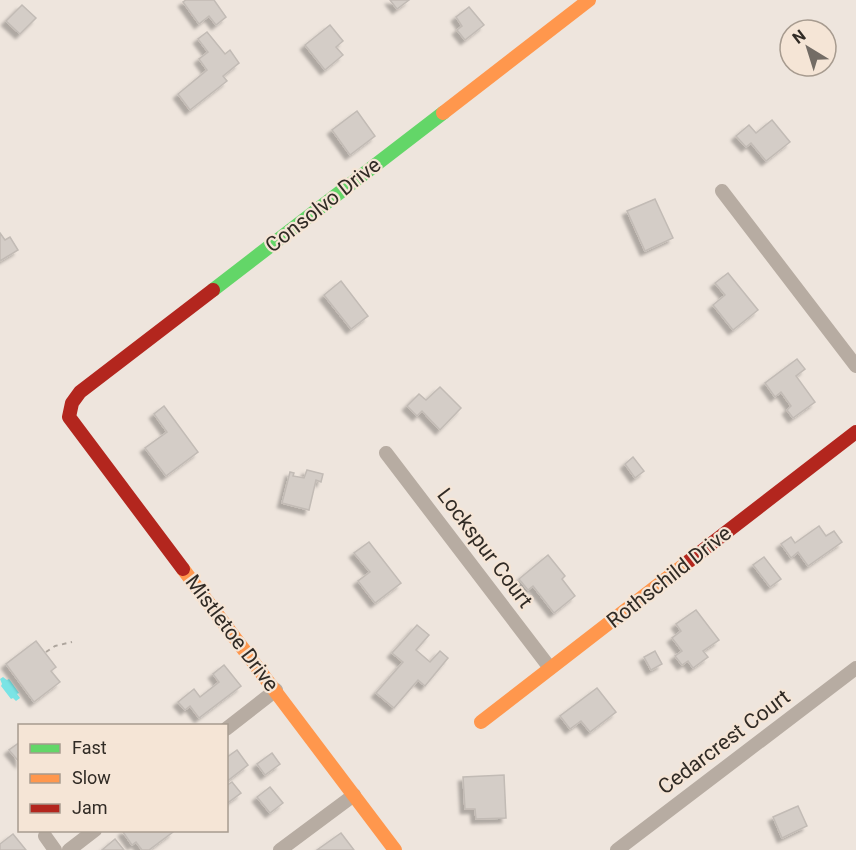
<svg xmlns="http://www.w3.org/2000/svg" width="856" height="850" viewBox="0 0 856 850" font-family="Roboto,sans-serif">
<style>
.water{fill:#7ae4e5}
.building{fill:#d4cdc7;stroke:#c2bbb5;stroke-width:1.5;filter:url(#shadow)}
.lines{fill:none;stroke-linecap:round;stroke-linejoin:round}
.path{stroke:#ada59d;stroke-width:2;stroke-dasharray:4.5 4.5;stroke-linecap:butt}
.street{stroke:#b7aca2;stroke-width:14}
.fast{stroke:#63d668;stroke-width:14}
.slow{stroke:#ff974d;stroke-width:14}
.jam{stroke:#b3261e;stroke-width:14}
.labels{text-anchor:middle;stroke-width:4.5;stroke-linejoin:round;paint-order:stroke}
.street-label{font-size:21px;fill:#312b25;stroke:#f5e5d6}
</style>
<defs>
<filter id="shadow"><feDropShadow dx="-4.5" dy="4.5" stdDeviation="1.5" flood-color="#0004"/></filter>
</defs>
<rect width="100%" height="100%" fill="#eee5dd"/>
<polygon class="water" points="3,677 7,680 9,679 19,693 17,694 20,698 16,701 13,698 11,699 1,686 2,684 0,679"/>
<g class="building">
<polygon points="186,0 214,0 226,17 216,25 209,16 199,24 183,2"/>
<polygon points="390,0 409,0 397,9"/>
<polygon points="22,5 36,18 20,34 6,21"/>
<polygon points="469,7 484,25 465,40 457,30 462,26 456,17"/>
<polygon points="330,25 343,41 336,47 343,55 325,70 305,45"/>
<polygon points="207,32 225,54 230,50 239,63 223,76 227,81 190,110 178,94 207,70 199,59 208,52 198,39"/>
<polygon points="357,111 375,136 350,155 332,130"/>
<polygon points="772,120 790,142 766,161 751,143 746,147 736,136 749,125 756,133"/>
<polygon points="655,199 673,238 645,251 627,211"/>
<polygon points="0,233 5,240 10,237 18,250 0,261"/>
<polygon points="728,273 758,310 733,330 713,305 725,295 715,283"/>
<polygon points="341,281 368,316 351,329 324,295"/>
<polygon points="797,359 805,369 796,376 815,402 793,418 787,410 791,406 781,392 775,397 765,383"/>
<polygon points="440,387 461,408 440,430 422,411 417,416 407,406 419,394 426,400"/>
<polygon points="164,406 198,452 166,476 145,448 167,432 154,414"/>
<polygon points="633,457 644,471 635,478 625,464"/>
<polygon points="307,470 323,474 321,482 316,480 309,510 282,503 290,472 294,473 293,476 304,478"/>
<polygon points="819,526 826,536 834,531 842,542 808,566 798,552 791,558 781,544 791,537 795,543"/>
<polygon points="369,542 401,583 375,603 358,581 370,572 354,553"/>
<polygon points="548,555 565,576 562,579 575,596 554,613 533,586 528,590 519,579"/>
<polygon points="764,557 781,579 770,587 753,565"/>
<polygon points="696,610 719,640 703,651 708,657 693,668 688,661 682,665 675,656 682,651 672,638 681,631 676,624"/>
<polygon points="417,625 429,635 416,650 430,662 440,651 448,658 425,686 418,680 394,708 376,693 403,662 392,653"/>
<polygon points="36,641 56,667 51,671 60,682 34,702 6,664"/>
<polygon points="655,651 662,664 651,670 644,657"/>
<polygon points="224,665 241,686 199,718 190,706 185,710 178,702 194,689 200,697 219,682 213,674"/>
<polygon points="597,688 616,712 590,732 581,721 570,729 560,716"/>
<polygon points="20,742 20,763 9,750"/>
<polygon points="237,750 248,765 226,782 226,758"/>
<polygon points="272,753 280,764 265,775 257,764"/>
<polygon points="504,775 506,818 476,819 475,809 465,809 463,777"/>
<polygon points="232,782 241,793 226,804 226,786"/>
<polygon points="270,787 283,803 270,813 257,797"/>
<polygon points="798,806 807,826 782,838 773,817"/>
<polygon points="125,830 172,830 173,832 149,850 142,850 136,842 132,845 123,832"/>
<polygon points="341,833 354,850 317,850"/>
<polygon points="13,834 26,850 0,850 0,844"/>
<polygon points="115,839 124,850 102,850"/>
</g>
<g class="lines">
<polyline class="path" points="46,652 55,646 72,642"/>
<g class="street">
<polyline points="722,191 856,366"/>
<polyline points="386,453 550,668"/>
<polyline points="226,729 276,690"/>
<polyline points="45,836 55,850"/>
<polyline points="69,850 95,830"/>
<polyline points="280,850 354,795"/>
<polyline points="617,850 856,668"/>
</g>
<polyline class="fast" points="213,290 443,113"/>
<g class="slow">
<polyline points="443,113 589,0"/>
<polyline points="183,569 395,850"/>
<polyline points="481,722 689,561"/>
</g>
<g class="jam">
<polyline points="689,561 856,432"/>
<polyline points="183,569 69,417 72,403 80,392 213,290"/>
</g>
</g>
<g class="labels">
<g class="street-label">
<text transform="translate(323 205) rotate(-38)" y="7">Consolvo Drive</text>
<text transform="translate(485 548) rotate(53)" y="7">Lockspur Court</text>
<text transform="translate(669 577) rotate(-38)" y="7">Rothschild Drive</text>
<text transform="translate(232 633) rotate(53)" y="7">Mistletoe Drive</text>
<text transform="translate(724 742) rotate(-37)" y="7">Cedarcrest Court</text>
</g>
</g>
<rect x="18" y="724" width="210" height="108" fill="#f5e5d6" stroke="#a79b8f" stroke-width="1.5"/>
<rect x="30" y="744" width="30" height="9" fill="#63d668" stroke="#a79b8f" stroke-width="1.5"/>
<text x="72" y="754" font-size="18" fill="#312b25">Fast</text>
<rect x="30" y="774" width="30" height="9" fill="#ff974d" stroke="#a79b8f" stroke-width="1.5"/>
<text x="72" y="784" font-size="18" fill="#312b25">Slow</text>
<rect x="30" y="804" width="30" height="9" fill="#b3261e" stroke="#a79b8f" stroke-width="1.5"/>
<text x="72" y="814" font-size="18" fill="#312b25">Jam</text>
<g transform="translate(808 48) rotate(322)"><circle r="28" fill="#f5e5d6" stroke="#a79b8f" stroke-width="1.5"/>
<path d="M0-4.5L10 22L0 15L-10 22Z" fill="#736c65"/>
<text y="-9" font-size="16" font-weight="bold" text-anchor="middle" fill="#312b25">N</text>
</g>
</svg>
